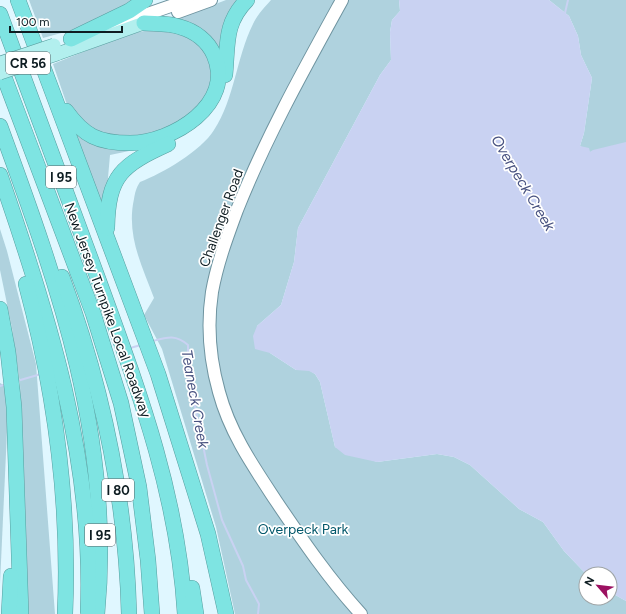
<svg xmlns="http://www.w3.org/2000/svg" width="626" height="614" viewBox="0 0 626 614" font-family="Figtree,sans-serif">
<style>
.green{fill:#afd2de}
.water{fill:#c9d2f2}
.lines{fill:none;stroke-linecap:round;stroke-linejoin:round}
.stream{stroke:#c9d2f2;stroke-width:2}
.secondary-casing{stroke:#6f94a0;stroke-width:14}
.primary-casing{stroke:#579e9f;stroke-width:14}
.highway-casing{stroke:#579e9f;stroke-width:16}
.secondary{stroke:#fff;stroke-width:12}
.primary{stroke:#b2efee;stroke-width:13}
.highway{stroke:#7ee4e2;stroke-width:15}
.primary-bridge-casing{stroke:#579e9f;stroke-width:14;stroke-linecap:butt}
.primary-bridge{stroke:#b2efee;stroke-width:13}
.labels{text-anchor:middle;stroke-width:3.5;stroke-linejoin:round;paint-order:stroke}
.shield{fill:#fff;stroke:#566164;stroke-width:1}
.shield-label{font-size:13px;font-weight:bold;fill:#0e1d22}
.street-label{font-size:14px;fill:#0e1d22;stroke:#fff}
.park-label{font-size:14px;fill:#02576a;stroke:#fff}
.water-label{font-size:15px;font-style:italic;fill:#495381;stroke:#fff}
</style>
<rect width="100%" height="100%" fill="#e0f7ff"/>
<g class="green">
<polygon points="29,0 136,0 76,29 43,38"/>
<polygon points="226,0 243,0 222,64 177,19"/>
<path d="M271,0H399L400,11L392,20L390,32L391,60L380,75L298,228L294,262L281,305L257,326L270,353L296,370H309L315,374L320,382L335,447L377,462L437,454L454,457L470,465L519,509L543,522L564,551L586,574V598H610V592L626,601V614H235L216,527L162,349L144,315L154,298C142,266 126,235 134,199C135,193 136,188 140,182C163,173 201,151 214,130C235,98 236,58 253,24C257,15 265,7 271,0Z"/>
<polygon points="549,0 626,0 626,143 590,152 580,146 584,133 592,78 581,55 578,36 569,16"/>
<polygon points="155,29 195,39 206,55 212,72 208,93 190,115 163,131 130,137 98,133 78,121 66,102 53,64 128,34"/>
<polygon points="73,128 153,146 110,155 105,212"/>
<polygon points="0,229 7,251 36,364 55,614 27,614 20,384 12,328 0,270"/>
<polygon points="0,383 9,388 0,584"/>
</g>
<polygon class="water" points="399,0 549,0 569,16 578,36 581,55 592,78 584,133 580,146 589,148 590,152 593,150 626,142 626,601 610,592 610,574 586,574 564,551 543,522 519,509 470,465 454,457 437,454 377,462 345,455 335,447 320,382 315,374 309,371 296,370 270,353 255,349 253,336 257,326 281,305 294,262 298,228 380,75 391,60 390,32 392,20 400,11"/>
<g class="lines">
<g class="stream">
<polyline points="565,13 568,0"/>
<path d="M153,341C167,337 176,334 188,345V372L207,465L222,520L243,566L246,580L259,604L258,614"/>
<polyline points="130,348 141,345"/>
<polyline points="17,381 41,374"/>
<polyline points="0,386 7,384"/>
</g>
<g class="secondary-casing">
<g id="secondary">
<path d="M342,0C304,69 266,137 237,210C227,237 217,264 212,292C207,325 210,360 219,392C230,433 253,466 276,501C303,541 329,579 361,614"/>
<polyline points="178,12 211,0"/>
<polyline points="107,28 188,0"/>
</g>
</g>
<g class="primary-casing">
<polyline id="primary" points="57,54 144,23"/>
</g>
<g class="highway-casing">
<g id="highway">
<polyline points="18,0 158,374 208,534 226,614"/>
<path d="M0,14C33,104 67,194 100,284C140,394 178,496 185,614"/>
<polyline points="71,39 129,11 145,0"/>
<polyline points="0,66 93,313 121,403 139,487 148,560 152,614"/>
<path d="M225,75C228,45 224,23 247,0"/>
<path d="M66,111C84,136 98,143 130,143C172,143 236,104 214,55C208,41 195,31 180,27C169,23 156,24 144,23"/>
<path d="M0,126C59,287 114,440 97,614"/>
<path d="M0,175C49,316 94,461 88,611"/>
<path d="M107,228C108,175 122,165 168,144"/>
<path d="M62,277C102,385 126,498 129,614"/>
<path d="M26,284C55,392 70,502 65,614"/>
<polyline points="0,309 8,352 14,407 21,614"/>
<polyline points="192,588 196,614"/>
<polyline points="9,614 11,576"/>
</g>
</g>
<use href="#secondary" class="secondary"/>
<use href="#primary" class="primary"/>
<use href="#highway" class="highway"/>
<g class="primary-bridge-casing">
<g id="primary-bridge">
<polyline points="0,63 54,45"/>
<polyline points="0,73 57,54"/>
</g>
</g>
<use href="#primary-bridge" class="primary-bridge"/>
</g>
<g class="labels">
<g class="shield">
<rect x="6" y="52" width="44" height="22" rx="3"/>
<rect x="46" y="166" width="30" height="22" rx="3"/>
<rect x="102" y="479" width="32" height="22" rx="3"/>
<rect x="85" y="524" width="30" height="22" rx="3"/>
</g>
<g class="shield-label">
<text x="28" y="68">CR 56</text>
<text x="61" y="182">I 95</text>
<text x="118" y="495">I 80</text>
<text x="100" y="540">I 95</text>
</g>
<g class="street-label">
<text transform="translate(221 218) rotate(-70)" y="5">Challenger Road</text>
<text transform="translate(108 310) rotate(70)" y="5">New Jersey Turnpike Local Roadway</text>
</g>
<g class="park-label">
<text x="303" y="534">Overpeck Park</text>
</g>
<g class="water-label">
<text transform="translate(523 183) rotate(59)" y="5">Overpeck Creek</text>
<text transform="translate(195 399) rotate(80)" y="5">Teaneck Creek</text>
</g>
</g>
<g transform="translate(598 586) rotate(298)"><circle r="19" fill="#ffffff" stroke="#9fa5a7"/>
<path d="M0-3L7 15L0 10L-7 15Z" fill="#9c1161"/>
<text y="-6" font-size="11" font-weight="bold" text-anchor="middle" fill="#0e1d22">N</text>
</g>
<path d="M10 26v6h112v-6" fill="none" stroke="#0e1d22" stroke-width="2"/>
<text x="16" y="26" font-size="12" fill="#0e1d22" stroke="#ffffff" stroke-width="3" paint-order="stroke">100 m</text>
</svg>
